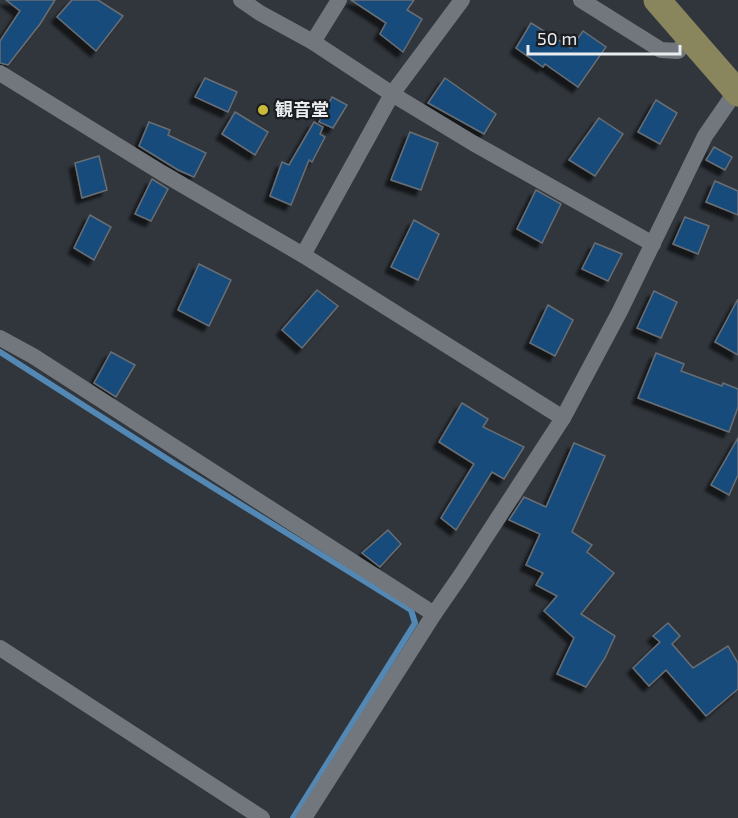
<svg xmlns="http://www.w3.org/2000/svg" width="738" height="818" viewBox="0 0 738 818" font-family="'Exo 2','Noto Sans JP',sans-serif">
<style>
.lines{fill:none;stroke-linecap:round;stroke-linejoin:round}
.stream{stroke:#5388b5;stroke-width:6}
.building{fill:#154b7b;stroke:#696e74;stroke-width:1.5;filter:url(#shadow)}
.minor{stroke:#71777d;stroke-width:16}
.primary{stroke:#89865e;stroke-width:27}
.poi-dot{fill:#caba39;stroke:#1b1d20;stroke-width:2}
.labels{text-anchor:middle;stroke-width:4.5;stroke-linejoin:round;paint-order:stroke}
.poi-label{font-size:18px;font-weight:bold;fill:#eaedf0;stroke:#1b1d20;text-anchor:start}
</style>
<defs>
<filter id="shadow"><feDropShadow dx="-5.5" dy="5.5" stdDeviation="1.5" flood-color="#0009"/></filter>
</defs>
<rect width="100%" height="100%" fill="#31363c"/>
<g class="lines">
<polyline class="stream" points="0,352 172,462 411,610 415,623 293,818"/>
</g>
<g class="building">
<polygon points="6,0 55,0 40,24 8,65 0,63 0,41 20,11"/>
<polygon points="72,0 98,0 123,16 96,51 57,17"/>
<polygon points="351,0 414,0 407,10 422,19 403,52 380,34 386,23"/>
<polygon points="531,23 571,48 583,31 606,47 578,87 545,64 543,67 516,48"/>
<polygon points="205,78 237,92 228,112 195,97"/>
<polygon points="445,78 496,114 484,134 428,103"/>
<polygon points="332,97 347,105 333,128 319,122"/>
<polygon points="656,100 677,113 660,144 638,132"/>
<polygon points="235,112 268,132 255,155 222,134"/>
<polygon points="599,118 623,134 595,176 569,160"/>
<polygon points="149,122 170,130 168,135 206,153 194,177 178,170 139,146"/>
<polygon points="314,122 323,127 320,134 325,137 312,162 309,160 291,205 270,196 282,162 289,165"/>
<polygon points="410,132 438,143 421,190 391,180"/>
<polygon points="714,147 732,157 725,170 706,160"/>
<polygon points="99,156 107,190 82,198 75,163"/>
<polygon points="152,179 168,189 151,221 135,214"/>
<polygon points="715,181 738,191 738,215 706,202"/>
<polygon points="536,190 561,204 542,243 517,229"/>
<polygon points="90,215 111,227 94,260 74,248"/>
<polygon points="685,217 709,226 698,254 673,244"/>
<polygon points="414,220 439,234 418,280 391,267"/>
<polygon points="595,243 622,254 608,281 582,269"/>
<polygon points="199,264 231,280 209,326 178,310"/>
<polygon points="317,290 338,306 302,348 282,330"/>
<polygon points="654,291 677,302 661,338 637,328"/>
<polygon points="738,299 738,355 715,342"/>
<polygon points="548,305 573,320 555,356 530,343"/>
<polygon points="111,352 135,365 116,397 94,383"/>
<polygon points="656,353 684,364 681,371 722,386 723,383 738,389 738,407 729,432 638,398"/>
<polygon points="462,403 488,419 483,427 524,447 504,479 492,472 456,530 441,518 474,464 439,442"/>
<polygon points="738,438 738,475 729,495 711,485"/>
<polygon points="574,443 605,456 572,532 592,545 587,552 614,573 581,614 615,636 605,658 586,687 557,674 574,638 544,611 557,596 536,585 543,573 526,565 540,534 509,520 524,497 546,507"/>
<polygon points="388,530 401,544 380,567 362,553"/>
<polygon points="668,623 680,636 672,644 693,668 728,646 738,663 738,689 706,716 666,670 649,686 633,668 660,642 653,636"/>
</g>
<g class="lines">
<g class="minor">
<polyline points="241,0 260,13 313,42 392,94 473,143 653,244"/>
<polyline points="581,0 661,50 678,51 689,37"/>
<polyline points="313,42 339,0"/>
<polyline points="0,73 162,173 303,255 563,418"/>
<polyline points="303,255 392,94 462,0"/>
<polyline points="0,338 33,356 434,614"/>
<polyline points="0,648 262,818"/>
<polyline points="304,818 434,614 461,575 563,418 620,311 705,136 736,91"/>
</g>
<polyline class="primary" points="657,0 738,93"/>
</g>
<circle class="poi-dot" cx="263" cy="110" r="6"/>
<g class="labels">
<g class="poi-label">
<text x="275" y="116">観音堂</text>
</g>
</g>
<path d="M528 45v9h152v-9" fill="none" stroke="#eaedf0" stroke-width="3"/>
<text x="537" y="45" font-size="18" fill="#eaedf0" stroke="#1b1d20" stroke-width="4.5" paint-order="stroke">50 m</text>
</svg>
